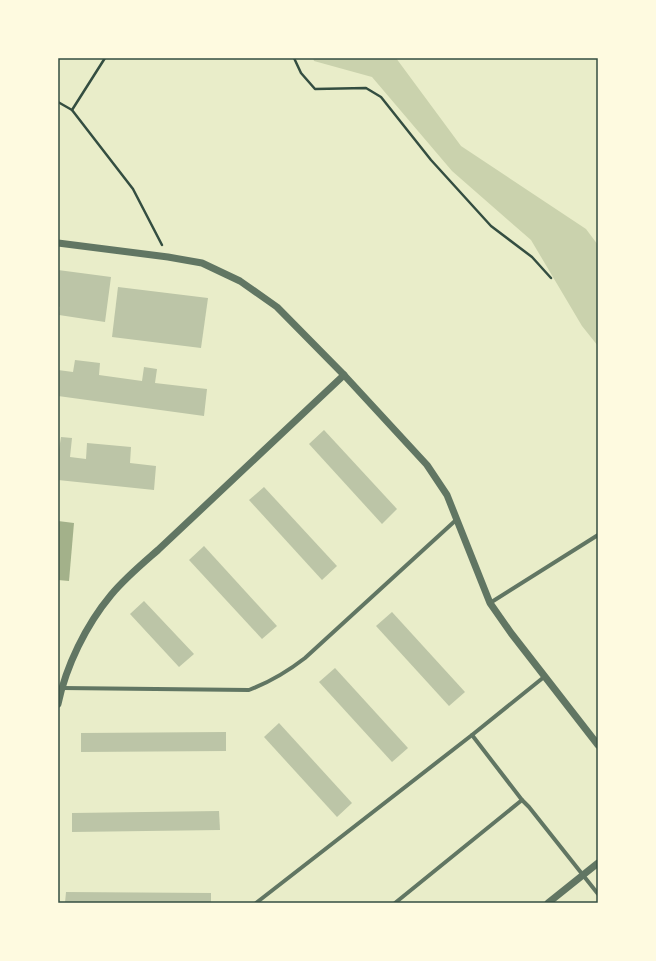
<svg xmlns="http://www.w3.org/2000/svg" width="656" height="961" viewBox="0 0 656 961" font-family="'PT Sans',sans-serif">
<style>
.green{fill:#cad2ad}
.water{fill:#a3b18a}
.building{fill:#bcc5a7}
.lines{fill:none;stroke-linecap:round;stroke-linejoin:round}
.path{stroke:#344e41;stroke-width:2.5}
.minor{stroke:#617663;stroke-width:4}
.tertiary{stroke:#617663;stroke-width:7}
.neatline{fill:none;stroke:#344e41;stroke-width:1.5}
</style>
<rect width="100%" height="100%" fill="#e9edc9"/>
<polygon class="green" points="313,58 396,58 461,146 586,229 598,245 598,346 582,326 531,240 452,171 372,77 314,61"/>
<polygon class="water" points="58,521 74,523 69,581 58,580"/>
<g class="building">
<polygon points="58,270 111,277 105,322 59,315 60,307 58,306"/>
<polygon points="118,287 208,298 201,348 112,337"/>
<polygon points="75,360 100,363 99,375 142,381 144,367 157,369 155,383 207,389 204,416 58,396 58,370 73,372"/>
<polygon points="324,430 397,509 382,524 309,444"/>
<polygon points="61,437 72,438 70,457 86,459 87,443 131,447 130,463 156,466 154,490 58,480 58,456"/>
<polygon points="264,487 337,566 322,580 249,500"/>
<polygon points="204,546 277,626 262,639 189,560"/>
<polygon points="144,601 194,654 179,667 130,614"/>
<polygon points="392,612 465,692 449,706 376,626"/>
<polygon points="335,668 408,748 392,762 319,682"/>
<polygon points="279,723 352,803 337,817 264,737"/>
<polygon points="226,732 226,751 81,752 81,733"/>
<polygon points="219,811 220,830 72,832 72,813"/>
<polygon points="66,892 211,893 211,903 65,903"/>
</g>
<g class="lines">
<g class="path">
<polyline points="294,58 301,73 315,89 366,88 381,97 431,160 491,226 532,257 551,278"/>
<polyline points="58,102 72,110 133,189 162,245"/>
<polyline points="72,110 105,58"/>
</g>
<g class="minor">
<polyline points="490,603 598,535"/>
<path d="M62,688L249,690C270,682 287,672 305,658L456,520"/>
<polyline points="472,735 522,800 529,807 598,894"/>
<polyline points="256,903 472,735 544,677"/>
<polyline points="395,903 522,800"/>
</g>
<g class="tertiary">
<polyline points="58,243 168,257 202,263 240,281 277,307 344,375 427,465 447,495 490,603 511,633 598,745"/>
<path d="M58,704C66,666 86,625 111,595C125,578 142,564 158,550L344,375"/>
<polyline points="548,903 598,863"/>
</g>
</g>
<rect width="656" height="961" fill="none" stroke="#fefae0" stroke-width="118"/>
<rect x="59" y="59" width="538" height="843" class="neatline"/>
</svg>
